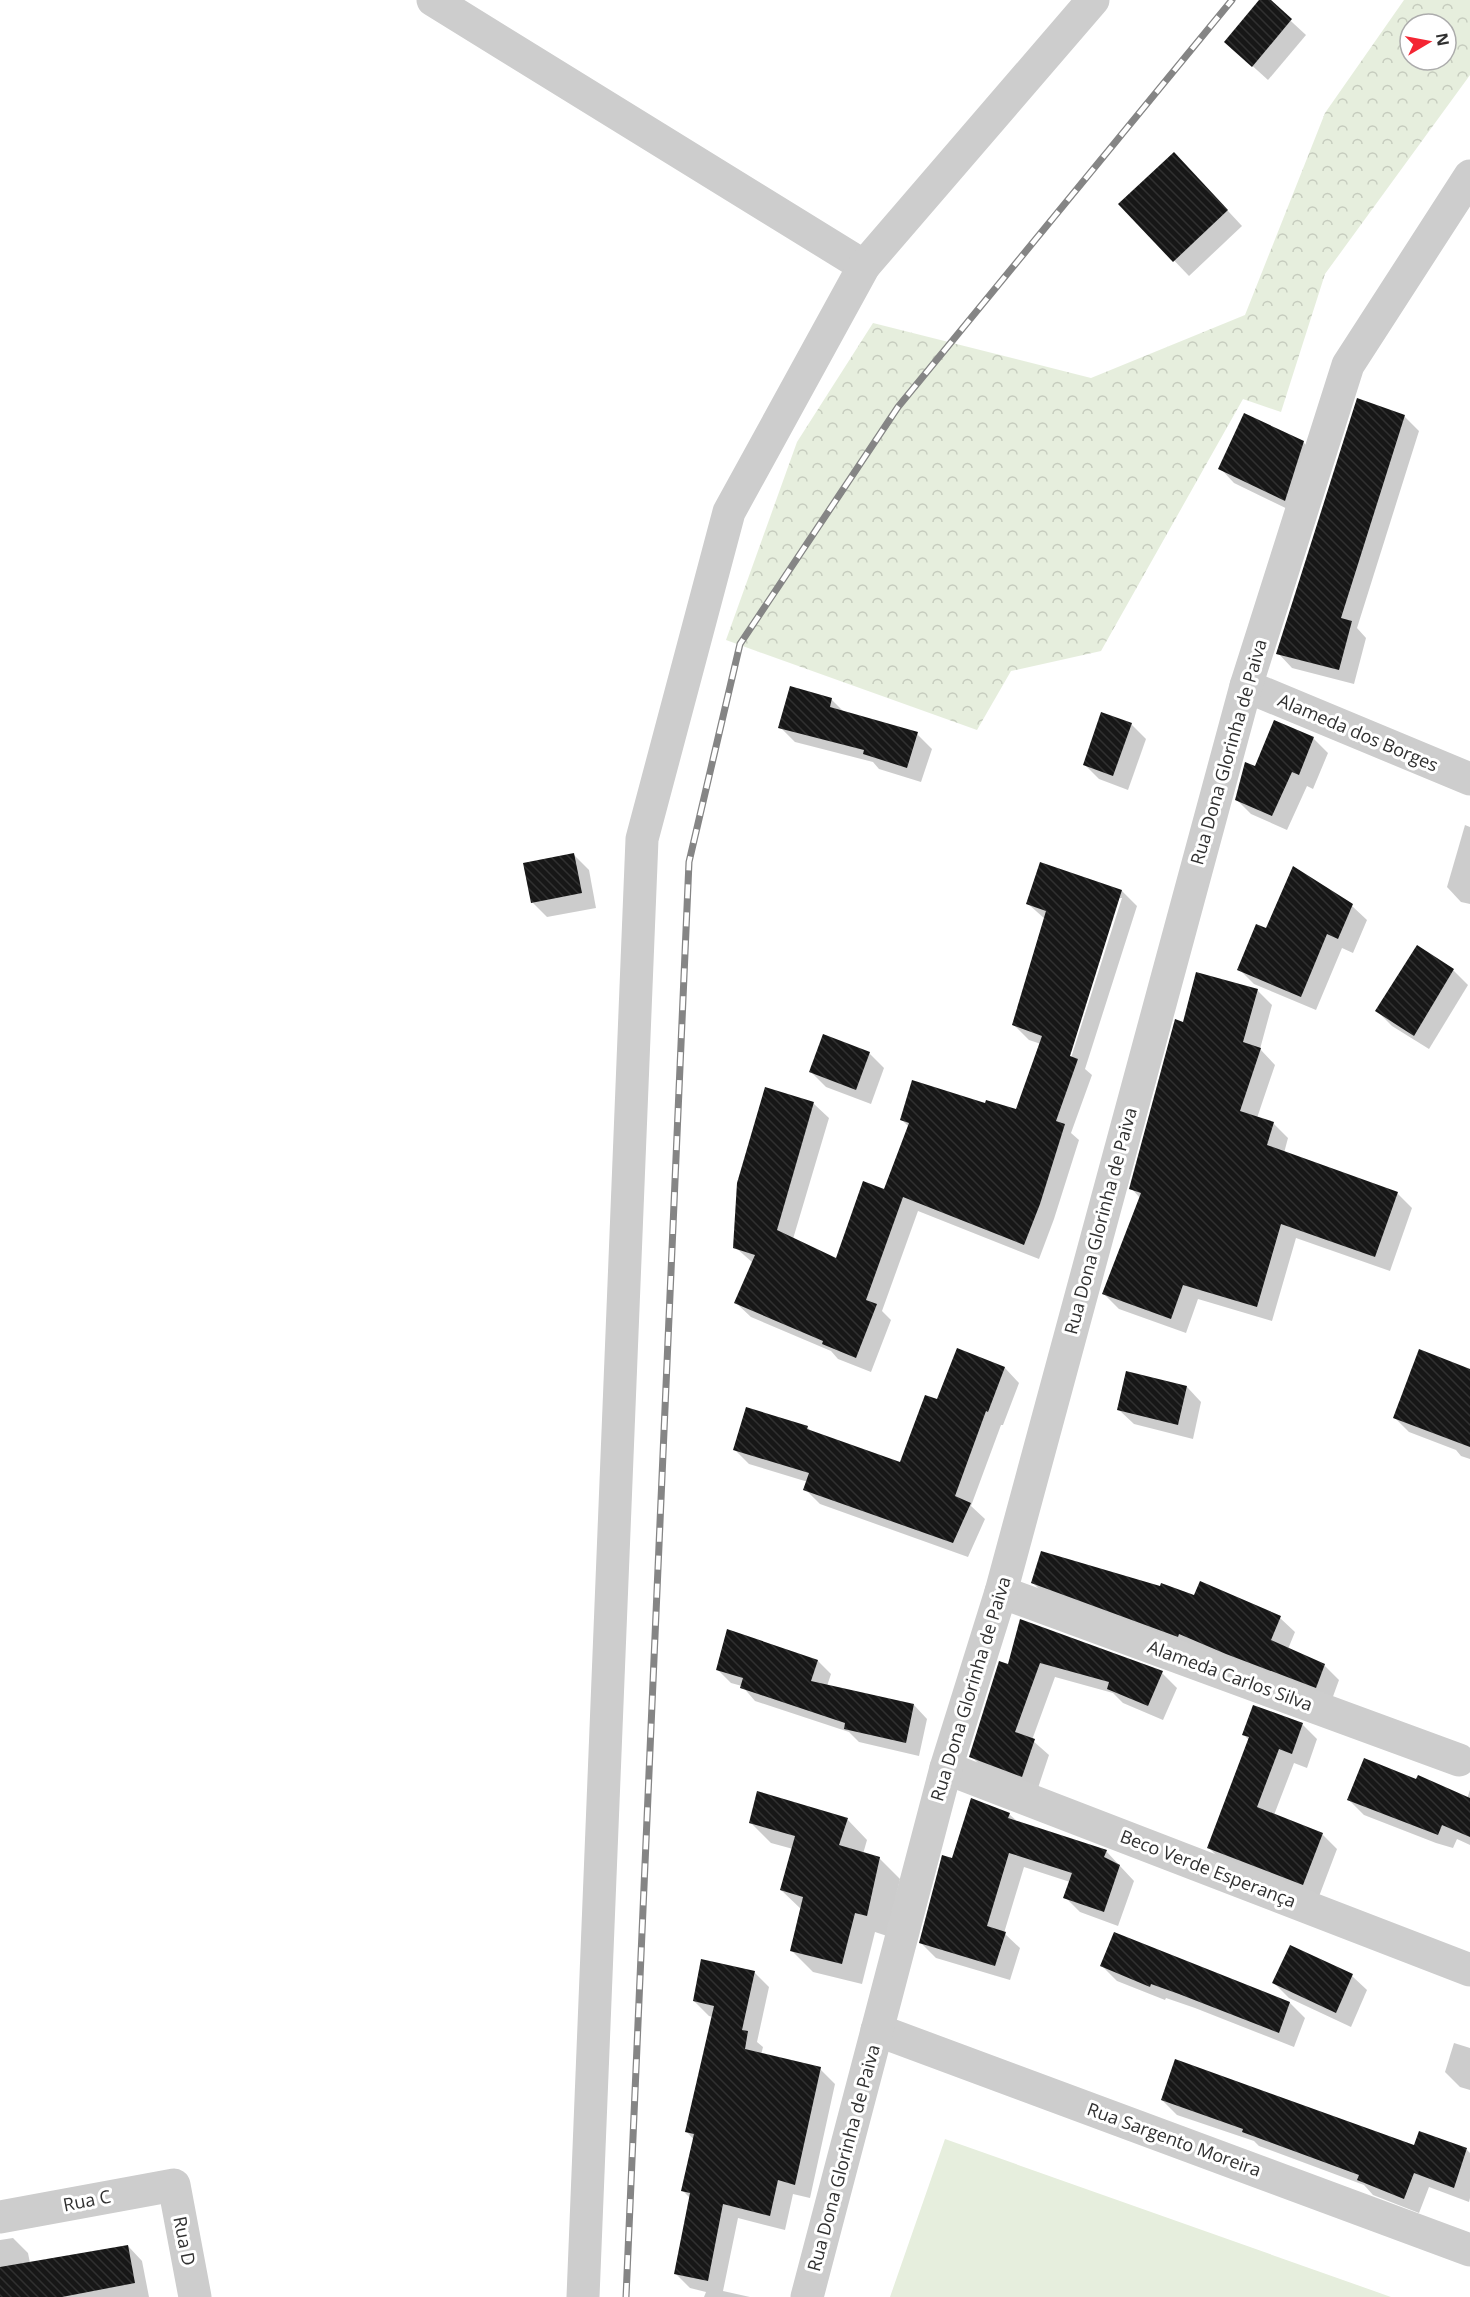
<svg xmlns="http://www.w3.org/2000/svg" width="1470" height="2297" viewBox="0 0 1470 2297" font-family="'Open Sans',sans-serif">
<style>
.grass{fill:#e6eedd}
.forest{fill:url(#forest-crowns);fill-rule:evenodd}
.shadow{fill:#0003;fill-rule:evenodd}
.building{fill:url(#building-back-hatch)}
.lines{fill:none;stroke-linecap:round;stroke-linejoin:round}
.minor{stroke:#cdcdcd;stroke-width:33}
.tertiary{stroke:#cdcdcd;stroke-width:33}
.rail-casing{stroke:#858585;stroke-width:7}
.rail{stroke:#fff;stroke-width:4.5;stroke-dasharray:14;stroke-linecap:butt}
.labels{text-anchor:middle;stroke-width:6;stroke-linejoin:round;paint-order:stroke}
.street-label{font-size:18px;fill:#303030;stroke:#fff}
</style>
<defs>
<pattern id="forest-crowns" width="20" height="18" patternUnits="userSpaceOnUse" patternTransform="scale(1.5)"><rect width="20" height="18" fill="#e6eedd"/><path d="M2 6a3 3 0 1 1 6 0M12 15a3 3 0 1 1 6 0" fill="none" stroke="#c6ccbe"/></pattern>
<pattern id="building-back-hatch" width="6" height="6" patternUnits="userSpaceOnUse" patternTransform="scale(1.5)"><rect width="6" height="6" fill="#171717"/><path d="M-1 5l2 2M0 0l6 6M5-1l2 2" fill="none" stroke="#303030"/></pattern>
</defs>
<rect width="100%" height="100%" fill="#fff"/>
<polygon class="grass" points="945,2139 1391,2297 890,2297"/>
<path class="forest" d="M1404,0H1470V75L1325,274L1281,412L1243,399L1101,651L1011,671L977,730L726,640L797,442L873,323L1091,378L1245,315L1325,113ZM1410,24H1446V60H1410Z"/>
<g class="shadow">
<polygon points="1261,0 1268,0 1306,35 1268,80 1226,42"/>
<polygon points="1188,168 1242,226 1189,276 1120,204"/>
<polygon points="1404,416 1419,431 1357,628 1366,638 1354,684 1292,668 1278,653"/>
<polygon points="1303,442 1318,457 1300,515 1234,483 1220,468"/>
<polygon points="831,699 845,713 917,734 932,749 921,782 879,769 873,762 795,742 780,727"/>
<polygon points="1131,724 1146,739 1128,790 1099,779 1084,764"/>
<polygon points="1313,738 1328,753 1313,789 1307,786 1287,830 1251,814 1236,799"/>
<polygon points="1465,825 1470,827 1470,904 1461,902 1447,887"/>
<polygon points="574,855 589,870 596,908 547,917 532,902"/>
<path d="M1040,864L1122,891L1137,906L1085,1069L1092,1075L1071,1133L1079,1140L1054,1219L1039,1259L918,1211L882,1311L891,1320L871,1372L838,1359L831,1351L751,1317L736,1303L753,1263L735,1247L766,1089L814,1104L829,1118L793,1239L837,1260L884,1190L909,1127L901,1119L986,1105L1017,1111L1041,1044L1029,1040L1014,1025L1045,919L1027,903ZM1118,898H1122L1069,1064L1066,1063Z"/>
<polygon points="1352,906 1367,920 1353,953 1342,948 1316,1010 1254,984 1239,969"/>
<polygon points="1417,947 1453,970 1468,985 1429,1049 1392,1026 1377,1011"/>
<polygon points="1257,990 1272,1005 1260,1049 1275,1065 1257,1118 1273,1123 1288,1138 1284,1153 1397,1193 1412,1208 1390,1271 1296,1238 1272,1321 1198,1299 1186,1333 1119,1309 1104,1294 1140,1198 1131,1188 1184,1024"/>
<polygon points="869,1053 884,1068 871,1104 826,1087 811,1072"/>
<polygon points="958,1350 1005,1368 1019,1383 1003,1425 1001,1425 971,1506 985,1519 968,1557 820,1504 805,1489 808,1482 749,1464 734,1449 807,1427 812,1432 900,1464 938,1401"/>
<polygon points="1470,1373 1470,1459 1461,1456 1456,1450 1409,1432 1394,1417"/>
<polygon points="1187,1387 1201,1402 1193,1439 1134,1424 1119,1410"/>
<polygon points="1033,1583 1195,1597 1201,1583 1280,1618 1295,1632 1288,1649 1324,1665 1339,1680 1331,1702 1047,1597"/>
<polygon points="1021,1621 1162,1673 1177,1688 1163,1720 1123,1703 1113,1693 1055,1677 1032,1740 1049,1755 1037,1791 986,1771 971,1756 1009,1666"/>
<polygon points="818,1661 831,1674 827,1686 914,1705 927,1719 919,1756 859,1742 849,1732 755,1701 742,1686 731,1683 718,1670"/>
<polygon points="1302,1724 1317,1739 1307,1768 1294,1763 1274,1815 1322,1834 1337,1849 1318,1899 1223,1862 1208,1847 1249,1740 1244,1735"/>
<polygon points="1417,1781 1467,1799 1470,1790 1470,1845 1457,1839 1453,1848 1436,1843 1364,1815 1349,1800"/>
<polygon points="1009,1814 1018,1822 1106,1851 1134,1881 1118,1926 1080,1912 1065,1897 1070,1882 1024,1867 1004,1933 1020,1948 1010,1980 936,1958 921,1943 953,1860"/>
<polygon points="847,1819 867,1840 863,1854 879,1858 900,1879 887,1936 875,1932 862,1984 813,1972 792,1951 802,1910 781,1890 793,1849 771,1843 750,1822"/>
<polygon points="1115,1934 1290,2003 1305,2018 1294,2047 1195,2008 1166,1998 1165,2000 1117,1981 1102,1966"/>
<polygon points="1291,1947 1352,1976 1367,1990 1351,2027 1289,1998 1274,1983"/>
<polygon points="754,1972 769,1987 757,2042 763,2047 761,2055 820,2069 835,2084 810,2198 793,2194 785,2230 738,2218 723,2291 750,2297 704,2297 706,2292 690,2288 675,2273 690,2198 682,2190 694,2140 687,2132 713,2017 709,2016 694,2001"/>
<polygon points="1454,2043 1470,2048 1470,2090 1460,2087 1445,2072"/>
<polygon points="1162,2100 1414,2147 1420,2133 1467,2150 1470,2153 1470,2198 1469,2202 1429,2187 1419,2213 1373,2195 1364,2185 1259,2146 1254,2141 1177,2115"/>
<polygon points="13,2238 28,2253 30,2263 128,2246 142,2261 149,2297 0,2297 0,2240"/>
</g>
<g class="building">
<polygon points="1259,0 1271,0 1292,19 1252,67 1224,42"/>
<polygon points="1174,152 1228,210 1173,262 1118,204"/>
<polygon points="1357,398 1405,415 1341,618 1352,621 1339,670 1276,654"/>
<polygon points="1244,413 1304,441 1285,501 1218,469"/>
<polygon points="790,686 832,698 830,707 918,732 907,768 863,754 864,750 778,728"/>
<polygon points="1101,712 1132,723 1113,776 1083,765"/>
<polygon points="1274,720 1314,737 1299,775 1292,772 1272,816 1235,800 1245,762 1255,766"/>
<polygon points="574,853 582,893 531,903 523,863"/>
<polygon points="1040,862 1122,890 1070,1056 1078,1059 1056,1121 1065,1124 1040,1204 1024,1245 903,1197 866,1300 877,1304 856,1358 822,1344 823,1341 734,1303 755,1255 733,1248 737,1183 765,1087 814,1102 777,1230 836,1258 863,1181 884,1189 909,1123 900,1120 912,1080 985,1103 986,1100 1016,1109 1042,1036 1012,1025 1046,911 1026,904"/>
<polygon points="1293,866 1353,904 1338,939 1327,934 1301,997 1237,970 1256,924 1266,928"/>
<polygon points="1417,945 1454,969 1414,1036 1375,1011"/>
<polygon points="1196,972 1258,989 1243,1042 1261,1048 1240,1111 1274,1122 1267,1145 1398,1192 1375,1257 1281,1224 1257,1307 1183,1285 1171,1319 1102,1294 1141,1193 1129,1189 1175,1019 1183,1022"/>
<polygon points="823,1034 870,1052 856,1090 809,1072"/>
<polygon points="957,1348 1005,1367 988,1412 986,1411 955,1496 971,1503 953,1543 803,1490 809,1473 733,1450 746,1407 808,1426 807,1429 900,1462 925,1395 937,1399"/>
<polygon points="1419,1349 1470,1369 1470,1447 1393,1418"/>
<polygon points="1126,1371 1187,1386 1178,1425 1117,1410"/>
<polygon points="1041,1551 1160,1586 1161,1583 1194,1595 1200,1581 1281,1616 1271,1640 1325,1664 1316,1688 1226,1654 1179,1634 1178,1637 1031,1583"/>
<polygon points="1020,1619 1163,1671 1148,1706 1107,1689 1109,1682 1040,1663 1015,1732 1035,1739 1022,1777 969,1757 999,1661 1008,1664"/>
<polygon points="727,1629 818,1660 811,1681 914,1704 906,1743 844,1729 845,1723 740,1688 743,1678 716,1670"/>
<polygon points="1253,1705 1303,1723 1292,1754 1279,1749 1257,1807 1323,1833 1303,1885 1207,1848 1249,1737 1242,1735"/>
<polygon points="1364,1758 1416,1779 1418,1775 1470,1798 1470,1837 1442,1825 1438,1835 1347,1800"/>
<polygon points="757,1791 848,1818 839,1845 880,1857 867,1916 855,1913 842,1964 790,1951 803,1897 780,1890 795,1836 749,1823"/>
<polygon points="971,1798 1010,1813 1008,1818 1107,1850 1104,1857 1120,1865 1104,1912 1063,1898 1072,1873 1009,1853 987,1926 1006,1932 995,1966 919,1943 942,1855 952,1858"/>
<polygon points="1114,1932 1290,2002 1279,2033 1179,1994 1151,1984 1150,1987 1100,1966"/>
<polygon points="1290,1945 1353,1974 1336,2013 1272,1983"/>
<polygon points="701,1959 755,1971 742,2030 748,2031 745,2049 821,2067 795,2185 778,2180 770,2216 723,2204 708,2281 674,2274 690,2193 681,2191 694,2134 685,2132 714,2006 693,2001"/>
<polygon points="1175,2059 1414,2145 1419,2131 1467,2148 1454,2188 1414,2173 1404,2199 1357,2180 1359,2175 1242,2132 1243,2129 1161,2100"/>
<polygon points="128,2245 135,2283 62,2297 0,2297 0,2267"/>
</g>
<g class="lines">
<g class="minor">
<polyline points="433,0 864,266"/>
<polyline points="1246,686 1470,779"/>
<polyline points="1001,1592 1459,1760"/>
<polyline points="946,1768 1470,1970"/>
<polyline points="877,2030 1470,2250"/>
<polyline points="0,2217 174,2185 195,2297"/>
</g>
<g class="tertiary">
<polyline points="583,2297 642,839 729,512 864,266 1093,0"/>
<polyline points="807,2297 946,1768 1001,1592 1246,686 1348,365 1470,176"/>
</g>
<g class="rail-casing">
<polyline id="rail" points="626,2297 689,862 740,644 898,407 1232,0"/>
</g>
<use href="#rail" class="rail"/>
</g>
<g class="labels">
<g class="street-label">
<text transform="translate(1358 733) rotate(23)" y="6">Alameda dos Borges</text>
<text transform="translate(1229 752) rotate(-74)" y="6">Rua Dona Glorinha de Paiva</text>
<text transform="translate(1101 1221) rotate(-75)" y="6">Rua Dona Glorinha de Paiva</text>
<text transform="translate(1230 1676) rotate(20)" y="6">Alameda Carlos Silva</text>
<text transform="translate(971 1689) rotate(-73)" y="6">Rua Dona Glorinha de Paiva</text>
<text transform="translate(1208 1869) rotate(21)" y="6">Beco Verde Esperança</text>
<text transform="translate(1174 2140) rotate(20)" y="6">Rua Sargento Moreira</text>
<text transform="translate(844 2158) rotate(-75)" y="6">Rua Dona Glorinha de Paiva</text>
<text transform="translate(87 2201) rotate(-11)" y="6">Rua C</text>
<text transform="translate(184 2241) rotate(79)" y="6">Rua D</text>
</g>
</g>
<g transform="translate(1428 42) rotate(80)"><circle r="28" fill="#ffffff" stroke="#acacac" stroke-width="1.5"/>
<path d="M0-4.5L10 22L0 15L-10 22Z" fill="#f42533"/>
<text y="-9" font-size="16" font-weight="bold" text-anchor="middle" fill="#303030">N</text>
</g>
</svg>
